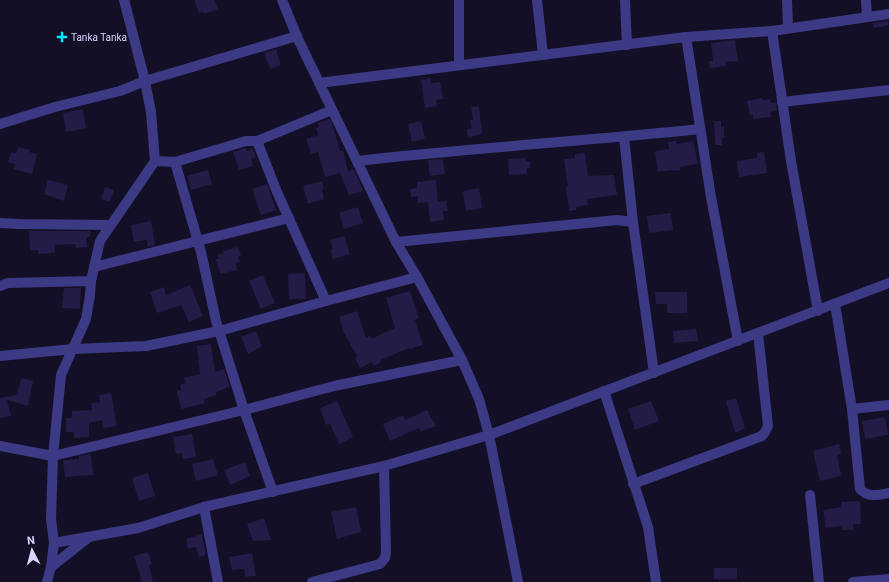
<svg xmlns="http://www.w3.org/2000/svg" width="889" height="582" viewBox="0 0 889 582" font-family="Roboto,sans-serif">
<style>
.building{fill:#241b47}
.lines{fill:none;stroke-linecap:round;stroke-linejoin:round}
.minor{stroke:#3d3a85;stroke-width:10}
.poi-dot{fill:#00e5ff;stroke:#130f26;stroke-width:1.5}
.labels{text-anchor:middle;stroke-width:4;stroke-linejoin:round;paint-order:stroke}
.poi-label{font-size:10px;fill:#d9d4ff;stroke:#130f26;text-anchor:start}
</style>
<rect width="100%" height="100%" fill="#130f26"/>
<g class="building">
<polygon points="194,0 214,0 218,9 204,14 203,12 199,13"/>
<polygon points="888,21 889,25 874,28 873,23"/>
<polygon points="735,40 738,61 725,62 726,66 710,68 709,61 713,61 711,43"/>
<polygon points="276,49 281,65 270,69 264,53"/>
<polygon points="431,78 431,83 440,82 443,99 436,100 437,106 425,108 421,80"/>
<polygon points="762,98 762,100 770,99 771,103 776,102 777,110 770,112 771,117 753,119 753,115 750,115 747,101"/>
<polygon points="479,106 482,134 468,137 467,129 472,128 470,120 473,120 471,107"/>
<polygon points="83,109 86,128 66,132 63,113"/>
<polygon points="330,119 334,129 340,151 343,150 348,171 354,169 363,191 349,195 340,173 325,177 318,152 311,154 306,139 318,135 316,128 319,127 318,123"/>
<polygon points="421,121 425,139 412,142 408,124"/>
<polygon points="714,121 721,121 721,127 724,127 724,137 722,137 722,145 715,145"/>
<polygon points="676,141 677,144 693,141 698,164 680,167 680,170 673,171 673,170 658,172 655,151 669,149 668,142"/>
<polygon points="18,147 30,150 29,152 37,154 32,174 14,169 15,164 8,162 11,152 16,153"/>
<polygon points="246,148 247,151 253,149 256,157 251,159 253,166 239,170 233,152"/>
<polygon points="764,152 767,173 739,177 737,161 757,158 757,153"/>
<polygon points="585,153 588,176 614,175 617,195 587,199 588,205 576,207 576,210 569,211 566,186 568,186 564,159 575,158 575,154"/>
<polygon points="525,158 526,161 530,161 530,168 527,168 527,174 509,175 508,159"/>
<polygon points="443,159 445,174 430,176 428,160"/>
<polygon points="208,170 212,184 191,190 187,176"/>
<polygon points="48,180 68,185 64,201 44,194"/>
<polygon points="436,180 438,202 446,201 448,211 443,211 444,220 430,222 428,202 418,203 418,196 411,197 410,189 417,188 417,182"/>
<polygon points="322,181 324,189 322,189 324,199 308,204 303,186"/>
<polygon points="267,184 276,210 261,215 252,189"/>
<polygon points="105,187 114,190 110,202 101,199"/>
<polygon points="479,188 482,208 466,211 463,191"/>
<polygon points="358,207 363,223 344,229 339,213"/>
<polygon points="671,213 673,230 649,233 647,216"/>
<polygon points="151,221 155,245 148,247 147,240 134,242 131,225"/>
<polygon points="29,231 90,231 90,237 86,237 87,247 76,248 75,244 55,245 55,253 38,254 38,250 30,251"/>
<polygon points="344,236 350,254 333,259 330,250 333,249 330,240"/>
<polygon points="238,247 241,256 238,256 240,262 236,263 237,270 220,274 216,259 219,259 217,255 224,253 223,251"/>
<polygon points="305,273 306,299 289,299 288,274"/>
<polygon points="263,275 275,303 261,309 249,281"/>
<polygon points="190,285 203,316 189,322 181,305 157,313 150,292 164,287 166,295"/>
<polygon points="64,288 81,288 80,309 62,308"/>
<polygon points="410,291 419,318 415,320 423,345 410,349 409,348 380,360 381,362 374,366 372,362 360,368 355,358 357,356 344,333 339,317 357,311 366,338 370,336 371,339 395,328 386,298"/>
<polygon points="655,292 687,292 687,313 667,313 667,304 656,304"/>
<polygon points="696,329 698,341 674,343 673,331"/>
<polygon points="256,331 262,346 248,354 241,337"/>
<polygon points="211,344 215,372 224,369 230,387 216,392 216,395 204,399 205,403 181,409 177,391 181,390 180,385 186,383 184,378 200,374 197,346"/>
<polygon points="22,378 33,381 28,406 7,400 11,416 0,418 0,398 16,395"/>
<polygon points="111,393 117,426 103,428 102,420 89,423 89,437 74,438 74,432 66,432 66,418 72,418 72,411 92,410 91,403 100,402 99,395"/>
<polygon points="736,398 745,428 735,433 726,401"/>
<polygon points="337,401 353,437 339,444 330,424 326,425 320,408"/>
<polygon points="651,401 659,421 635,430 628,409"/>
<polygon points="427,410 436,426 421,431 419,428 390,441 383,424 403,415 405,420"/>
<polygon points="885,417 888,435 865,439 862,421"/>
<polygon points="192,434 196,457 183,459 182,453 176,454 173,437"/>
<polygon points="839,444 841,453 837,455 841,476 820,481 813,451"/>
<polygon points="91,454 93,475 65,477 63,460 79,459 79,456"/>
<polygon points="213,459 218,475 196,481 192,464"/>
<polygon points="245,462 250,476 230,485 224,470"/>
<polygon points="148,473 155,496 139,501 132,478"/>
<polygon points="860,501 861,524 853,524 853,530 842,530 842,526 826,528 823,510 841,507 841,502"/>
<polygon points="356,507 361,532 337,539 331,512"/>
<polygon points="264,518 271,540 253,541 247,524"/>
<polygon points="202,534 206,555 199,557 196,547 188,549 186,539"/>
<polygon points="148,552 152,564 149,565 153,582 142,582 134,556"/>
<polygon points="252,553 256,576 245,577 244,569 232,570 229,557"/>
<rect x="714" y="568" width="23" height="11"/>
</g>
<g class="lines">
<g class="minor">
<polyline points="282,0 298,39 396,242 417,277 462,360 479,399 489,435 518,582"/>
<polyline points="459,0 459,65"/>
<polyline points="537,0 543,55"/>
<polyline points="625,0 627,45"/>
<polyline points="787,0 788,28"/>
<polyline points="866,0 867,17"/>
<polyline points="772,31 791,161 818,311"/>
<polyline points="686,37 711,197 738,341"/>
<polyline points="319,83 686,37 772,31 889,14"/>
<polyline points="782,102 889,90"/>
<polyline points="0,124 55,107 120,91 145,81 297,36"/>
<polyline points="624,137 633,222 654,373"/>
<polyline points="257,141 277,192 326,301"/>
<polyline points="155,161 175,162 246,141 257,141 332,110"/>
<path d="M357,161C471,148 586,141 700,129"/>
<polyline points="175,162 201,252 216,321 244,410 273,492"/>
<polyline points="0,223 19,224 109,225"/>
<polyline points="396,242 617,220 633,222"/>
<polyline points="94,267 289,218"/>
<polyline points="0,286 8,283 91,281"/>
<path d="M835,304L852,409L860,489C868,498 878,495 889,493"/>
<polyline points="0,356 73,349 146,346 219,331 326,301 417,277"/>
<polyline points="604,391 648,527 656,582"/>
<polyline points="852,409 889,405"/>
<polyline points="0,446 53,456 244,410 334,386 462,360"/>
<polyline points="633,484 762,436 765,432 768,426 758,333"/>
<polyline points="810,495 819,582"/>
<polyline points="204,507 218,582"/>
<polyline points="54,543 138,528 204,507 384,466 489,435 889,283"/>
<polyline points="51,567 89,537"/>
<polyline points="47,582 51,567 54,543 51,519 53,456 61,375 86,319 90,295 91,281 100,241 155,161 151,112 145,81 124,0"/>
<polyline points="312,582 380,564 385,558 386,551 384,466"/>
<polyline points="853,582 889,579"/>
</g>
</g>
<path class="poi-dot" d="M60 31h4v4h4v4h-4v4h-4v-4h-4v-4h4z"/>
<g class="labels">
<g class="poi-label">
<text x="71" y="41">Tanka Tanka</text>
</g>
</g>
<g transform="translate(32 550) rotate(354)" stroke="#130f26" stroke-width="3" paint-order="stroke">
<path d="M0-3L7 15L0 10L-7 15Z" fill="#d9d4ff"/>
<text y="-6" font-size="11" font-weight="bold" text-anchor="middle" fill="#d9d4ff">N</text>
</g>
</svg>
